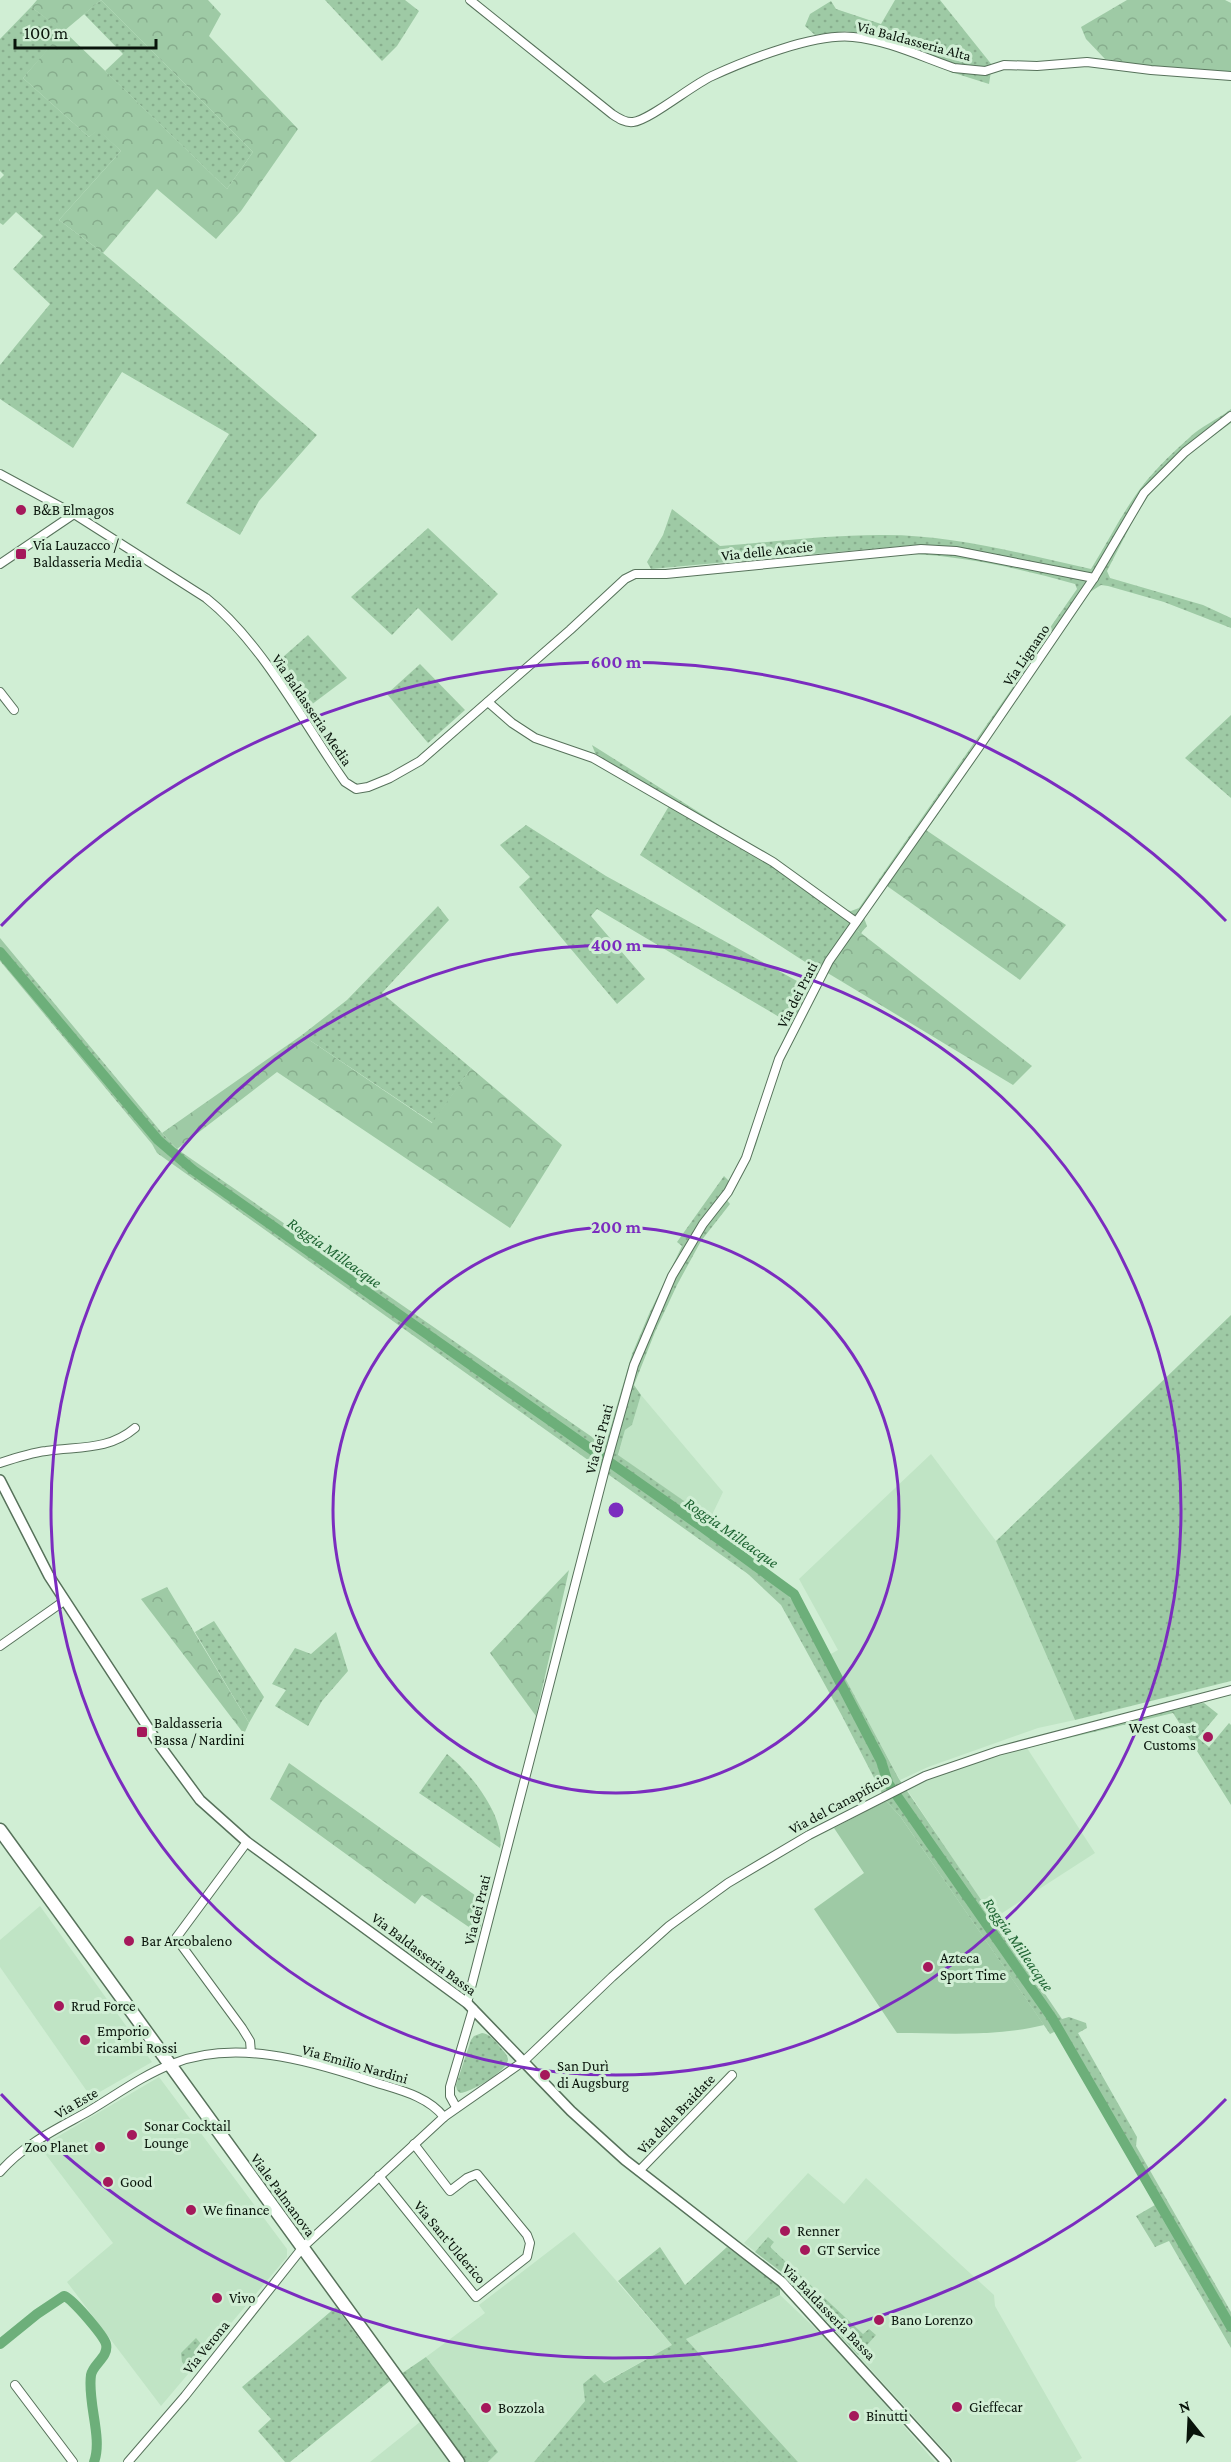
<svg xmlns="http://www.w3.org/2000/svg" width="1231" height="2462" viewBox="0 0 1231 2462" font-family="'Crimson Pro',serif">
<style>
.built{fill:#c0e4c5}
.grass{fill:url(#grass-dots)}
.forest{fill:url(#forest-crowns)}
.pitch{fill:#9ecaa5}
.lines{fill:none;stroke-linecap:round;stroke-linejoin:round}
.canal{stroke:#6daf7a;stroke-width:10}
.minor-casing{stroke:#57725b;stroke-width:10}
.tertiary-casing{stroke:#57725b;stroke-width:12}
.primary-casing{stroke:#57725b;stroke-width:15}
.minor{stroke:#fff;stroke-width:8}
.tertiary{stroke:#fff;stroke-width:9}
.primary{stroke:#fff;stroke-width:12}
.ring{fill:none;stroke:#7b2cbf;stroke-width:3}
.poi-dot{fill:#a5185b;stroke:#d0eed4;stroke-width:2}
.labels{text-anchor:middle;stroke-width:6;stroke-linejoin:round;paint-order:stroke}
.street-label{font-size:15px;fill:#09140b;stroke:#d0eed4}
.poi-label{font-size:15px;fill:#09140b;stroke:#d0eed4;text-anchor:start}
.water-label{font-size:16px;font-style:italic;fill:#1e6432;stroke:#d0eed4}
.centre{fill:#7b2cbf;stroke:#d0eed4;stroke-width:3}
.ring-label{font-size:18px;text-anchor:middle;font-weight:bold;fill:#7b2cbf;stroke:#d0eed4;stroke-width:6;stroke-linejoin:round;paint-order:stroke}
</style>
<defs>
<pattern id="grass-dots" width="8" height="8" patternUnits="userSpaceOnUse" patternTransform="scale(1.5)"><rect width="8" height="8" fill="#9ecaa5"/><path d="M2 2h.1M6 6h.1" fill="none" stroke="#87ad8d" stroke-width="1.8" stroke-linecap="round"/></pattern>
<pattern id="forest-crowns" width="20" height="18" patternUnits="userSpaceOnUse" patternTransform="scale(1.5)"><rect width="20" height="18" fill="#9ecaa5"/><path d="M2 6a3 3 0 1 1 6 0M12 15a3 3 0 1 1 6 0" fill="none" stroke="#87ad8d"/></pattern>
</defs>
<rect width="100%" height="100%" fill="#d0eed4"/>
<g class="built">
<polygon points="641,1395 723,1492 710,1519 618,1456 625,1430 632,1425"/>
<polygon points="931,1454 996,1541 1075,1720 1038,1728 928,1767 900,1780 845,1679 843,1680 829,1655 838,1650 799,1579"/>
<polygon points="1027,1748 1095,1853 993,1919 906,1788 939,1774"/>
<polygon points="40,1906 152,2062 91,2097 0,1967 0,1940"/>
<polygon points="159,2077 287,2249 287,2257 161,2406 67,2282 113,2243 40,2147"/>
<polygon points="808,2173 844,2204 866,2178 994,2295 995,2306 1082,2458 1075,2462 955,2462 784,2274 744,2243"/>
<polygon points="574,2232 672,2345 603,2383 585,2401 534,2462 488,2462 497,2453 426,2357 485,2313 479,2305"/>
<polygon points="780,2295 835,2347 935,2462 798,2462 686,2339"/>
<polygon points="420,2422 450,2462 370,2462"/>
</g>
<g class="grass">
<polygon points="101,0 253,152 227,189 105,71 123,54 84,14"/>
<polygon points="325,0 405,0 419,11 397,46 382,61"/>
<polygon points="895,0 940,0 992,65 989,84 951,72 955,64 874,36 846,31 815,35 805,26 810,14 831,1 836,9 881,24"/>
<polygon points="31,7 64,31 23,78 89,137 98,129 121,151 59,220 103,253 317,435 259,501 240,535 186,503 229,434 122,372 73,448 0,399 0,365 50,304 13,269 43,236 16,212 3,225 0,223 0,179 4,175 0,171 0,39"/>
<path d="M1231,409V423L1188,454L1155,486L1137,513L1107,571L1110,578L1203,605L1231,618V628L1164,602L1108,586L1101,585L1090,592L943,807L864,918L867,926L861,933L856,930L826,972L780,1067L756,1145L748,1164L726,1199L730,1204L701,1241L677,1285L655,1332L634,1385L641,1395L632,1425L625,1430L618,1455L710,1519L711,1528L790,1587L786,1592L798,1609L836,1683L845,1678L899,1779L1062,2019L1069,2017L1086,2023L1087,2028L1078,2033L1137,2137L1136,2146L1231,2312V2348L1169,2241L1155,2247L1136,2216L1155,2205L1056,2031L1050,2034L900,1816L886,1801L841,1714L781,1605L748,1574L157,1153L152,1144L0,961V938L162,1133L177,1149L605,1446L632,1354L649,1314L682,1246L677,1242L724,1176L729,1181C739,1163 748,1145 755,1126C767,1091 774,1056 791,1024L597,909L591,916L645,979L617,1004L519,887L530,877L500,845L526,825L606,876L808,987L816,969L640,855L669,806L599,763L592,745L794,872L845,910L851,911L859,908L1047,638V632L1077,589L1075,584C1022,569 968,557 914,554V545L651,569L647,562L663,535L672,509L720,546C773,542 827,535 880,535C951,534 1022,554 1091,569C1106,545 1119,519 1135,496C1149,475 1170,455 1189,438C1201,426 1217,420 1231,409Z"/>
<polygon points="428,528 498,594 452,641 418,608 392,635 351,597"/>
<polygon points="308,635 347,678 303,711 274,665"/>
<polygon points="420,664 465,710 428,743 387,694"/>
<polygon points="1231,715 1231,798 1185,758"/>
<polygon points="438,906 449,920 382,993 471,1068 433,1123 302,1035 347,1000"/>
<polygon points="1231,1315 1231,1681 1075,1720 996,1541"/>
<polygon points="214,1621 264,1697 249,1723 195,1632"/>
<polygon points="336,1632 348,1671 322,1701 308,1726 275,1706 286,1690 272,1684 295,1648 311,1654"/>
<polygon points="1204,1703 1218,1714 1198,1738 1209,1747 1229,1723 1231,1725 1231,1805 1173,1713 1027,1748 1189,1704"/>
<path d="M447,1754C470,1772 506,1817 500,1848L419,1793Z"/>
<path d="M482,2033C489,2034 492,2038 497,2043C500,2048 507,2053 508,2059C509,2070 470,2093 460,2093L457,2090L456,2085L471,2040L474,2036Z"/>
<polygon points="768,2237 774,2242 770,2247 863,2334 869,2329 876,2335 858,2355 784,2274 755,2252"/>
<polygon points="660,2247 685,2285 727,2247 780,2285 780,2295 686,2339 798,2462 534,2462 585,2401 583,2384 595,2374 604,2383 672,2345 618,2281"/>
<polygon points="336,2307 390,2381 290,2462 285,2462 258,2431 271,2419 242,2387"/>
<polygon points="196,2338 207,2351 190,2372 182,2362 181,2353"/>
<polygon points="426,2357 498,2452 488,2462 465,2462 401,2374"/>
</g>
<g class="forest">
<polygon points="37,0 101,0 64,31 227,189 253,152 101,0 208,0 221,14 209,36 298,129 241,211 216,239 157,189 103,253 59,220 121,151 98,130 89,137 23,78 63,31 31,7"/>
<polygon points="1127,0 1225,0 1231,3 1231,73 1180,71 1105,59 1086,39 1081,27"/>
<polygon points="926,830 1066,925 1020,980 887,886"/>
<polygon points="856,930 861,933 1032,1066 1013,1085 826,972"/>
<polygon points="302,1035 432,1123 471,1068 562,1145 510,1228 277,1072 177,1149 162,1133"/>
<polygon points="569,1570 536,1716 490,1653"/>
<polygon points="167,1587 249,1723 244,1734 141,1599"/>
<polygon points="289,1763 486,1903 479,1934 422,1895 415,1904 270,1799"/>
</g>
<path class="pitch" d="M886,1801L900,1816L1044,2025C996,2037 945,2033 897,2033L814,1909L864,1873L834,1828Z"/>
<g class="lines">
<g class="canal">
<polyline points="0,952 158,1140 193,1170 702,1527 794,1594 881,1761 888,1783 1052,2018 1231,2327"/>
<path d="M0,2344L37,2314L64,2296C71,2297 104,2336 106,2344C109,2357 93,2364 91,2375C87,2402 103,2438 94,2462"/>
</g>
<g class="minor-casing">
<g id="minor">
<path d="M470,0L612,114C618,118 625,123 633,122C650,120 692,85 712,76C747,60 815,33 853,37C887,40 922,57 954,68L985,71L1004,65L1037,66L1087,62L1151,70L1231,76"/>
<path d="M0,474L74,514L206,598C263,643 303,723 345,782L356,789L368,787L390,778L420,761L570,630L625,579L635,574H666L921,549L956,551L1094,578"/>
<polyline points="0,564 74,514"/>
<polyline points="0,692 14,710"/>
<polyline points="488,702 512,723 535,738 593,758 773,862 856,922"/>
<path d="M0,1463C15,1458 30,1453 46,1451C78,1446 108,1451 135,1428"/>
<polyline points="0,1646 64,1601"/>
<polyline points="247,1842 176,1938 242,2028 250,2041 251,2053"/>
<polyline points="467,2003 606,1465 634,1365 672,1276 703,1224 728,1192 746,1158 779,1059 829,961 979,747 1094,578 1144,493 1185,452 1231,416"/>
<polyline points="456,2107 450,2096 450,2087 473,2009"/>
<polyline points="639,2171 732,2075"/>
<path d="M0,2172C24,2144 57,2129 89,2111C116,2095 143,2075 172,2064C234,2039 308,2060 368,2080C394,2089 426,2094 444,2117"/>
<polyline points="379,2176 476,2297 527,2257 530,2243 527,2235 477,2174 467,2178 450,2191 414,2144"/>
<polyline points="15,2385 73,2462"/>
<polyline points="128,2462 185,2396 303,2247 444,2117 524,2061 612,1977 669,1926 728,1883 809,1835 925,1776 998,1751 1231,1690"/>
</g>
</g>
<g class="tertiary-casing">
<polyline id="tertiary" points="0,1480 49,1576 158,1743 200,1800 247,1842 467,2003 571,2111 625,2160 782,2282 946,2462"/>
</g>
<g class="primary-casing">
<polyline id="primary" points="0,1830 458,2462"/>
</g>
<use href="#minor" class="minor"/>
<use href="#tertiary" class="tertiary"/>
<use href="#primary" class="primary"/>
</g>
<g class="ring">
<circle cx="616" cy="1510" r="283"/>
<circle cx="616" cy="1510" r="565"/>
<path d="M1226 2099A848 848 0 0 1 1 2094M1 926A848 848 0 0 1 1226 921"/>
</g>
<g class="poi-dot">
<circle cx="21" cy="510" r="6"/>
<rect x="15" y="548" width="12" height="12" rx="3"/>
<rect x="136" y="1726" width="12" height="12" rx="3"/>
<circle cx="1208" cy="1737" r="6"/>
<circle cx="129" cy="1941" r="6"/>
<circle cx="928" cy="1967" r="6"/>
<circle cx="59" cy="2006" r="6"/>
<circle cx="85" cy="2040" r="6"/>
<circle cx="545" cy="2075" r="6"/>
<circle cx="132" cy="2135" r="6"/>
<circle cx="100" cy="2147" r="6"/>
<circle cx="108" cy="2182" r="6"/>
<circle cx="191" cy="2210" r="6"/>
<circle cx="785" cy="2231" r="6"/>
<circle cx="805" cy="2250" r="6"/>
<circle cx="217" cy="2298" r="6"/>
<circle cx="879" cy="2320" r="6"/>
<circle cx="957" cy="2407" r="6"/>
<circle cx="486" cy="2408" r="6"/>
<circle cx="854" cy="2416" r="6"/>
</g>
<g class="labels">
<g class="street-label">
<text transform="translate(914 41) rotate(15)" y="5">Via Baldasseria Alta</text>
<text transform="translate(767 551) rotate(-6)" y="5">Via delle Acacie</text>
<text transform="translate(1026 655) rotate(-56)" y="5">Via Lignano</text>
<text transform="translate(312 710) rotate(56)" y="5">Via Baldasseria Media</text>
<text transform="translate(797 995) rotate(-63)" y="5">Via dei Prati</text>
<text transform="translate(599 1439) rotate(-75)" y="5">Via dei Prati</text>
<text transform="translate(839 1804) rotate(-28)" y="5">Via del Canapificio</text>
<text transform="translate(477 1910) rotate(-76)" y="5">Via dei Prati</text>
<text transform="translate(424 1954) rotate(37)" y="5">Via Baldasseria Bassa</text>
<text transform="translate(355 2064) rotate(16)" y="5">Via Emilio Nardini</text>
<text transform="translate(76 2103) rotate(-30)" y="5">Via Este</text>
<text transform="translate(676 2114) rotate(-46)" y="5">Via della Braidate</text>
<text transform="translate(283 2195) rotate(54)" y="5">Viale Palmanova</text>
<text transform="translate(450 2242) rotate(50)" y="5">Via Sant'Ulderico</text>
<text transform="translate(829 2312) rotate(46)" y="5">Via Baldasseria Bassa</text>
<text transform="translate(206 2347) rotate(-51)" y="5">Via Verona</text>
</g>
<g class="poi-label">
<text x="33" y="515">B&amp;B Elmagos</text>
<text x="33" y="550">Via Lauzacco /<tspan x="33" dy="17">Baldasseria Media</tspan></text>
<text x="154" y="1728">Baldasseria<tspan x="154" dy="17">Bassa / Nardini</tspan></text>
<text x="1196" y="1733" text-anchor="end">West Coast<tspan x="1196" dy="17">Customs</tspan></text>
<text x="141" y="1946">Bar Arcobaleno</text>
<text x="940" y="1963">Azteca<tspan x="940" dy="17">Sport Time</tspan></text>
<text x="71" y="2011">Rrud Force</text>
<text x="97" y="2036">Emporio<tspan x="97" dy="17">ricambi Rossi</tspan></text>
<text x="557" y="2071">San Durì<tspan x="557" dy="17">di Augsburg</tspan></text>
<text x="144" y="2131">Sonar Cocktail<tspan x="144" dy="17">Lounge</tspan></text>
<text x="88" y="2152" text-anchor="end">Zoo Planet</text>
<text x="120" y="2187">Good</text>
<text x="203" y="2215">We finance</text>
<text x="797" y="2236">Renner</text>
<text x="817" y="2255">GT Service</text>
<text x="229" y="2303">Vivo</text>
<text x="891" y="2325">Bano Lorenzo</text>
<text x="969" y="2412">Gieffecar</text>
<text x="498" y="2413">Bozzola</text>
<text x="866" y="2421">Binutti</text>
</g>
<g class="water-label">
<text transform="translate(335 1252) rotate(35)" y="6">Roggia Milleacque</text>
<text transform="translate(732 1532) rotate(35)" y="6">Roggia Milleacque</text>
<text transform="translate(1019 1944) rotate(55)" y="6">Roggia Milleacque</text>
</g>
</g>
<circle cx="616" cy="1510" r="9" class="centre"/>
<g class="ring-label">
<text x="616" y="668">600 m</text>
<text x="616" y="951">400 m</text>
<text x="616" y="1233">200 m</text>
</g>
<g transform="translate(1189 2420) rotate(342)" stroke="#d0eed4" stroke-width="4.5" paint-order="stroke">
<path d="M0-4.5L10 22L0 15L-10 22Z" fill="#09140b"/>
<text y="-9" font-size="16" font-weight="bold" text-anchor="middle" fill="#09140b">N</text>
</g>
<path d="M15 39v9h141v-9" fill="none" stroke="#09140b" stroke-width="3"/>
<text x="24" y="39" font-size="18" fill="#09140b" stroke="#d0eed4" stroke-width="4.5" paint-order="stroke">100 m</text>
</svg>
